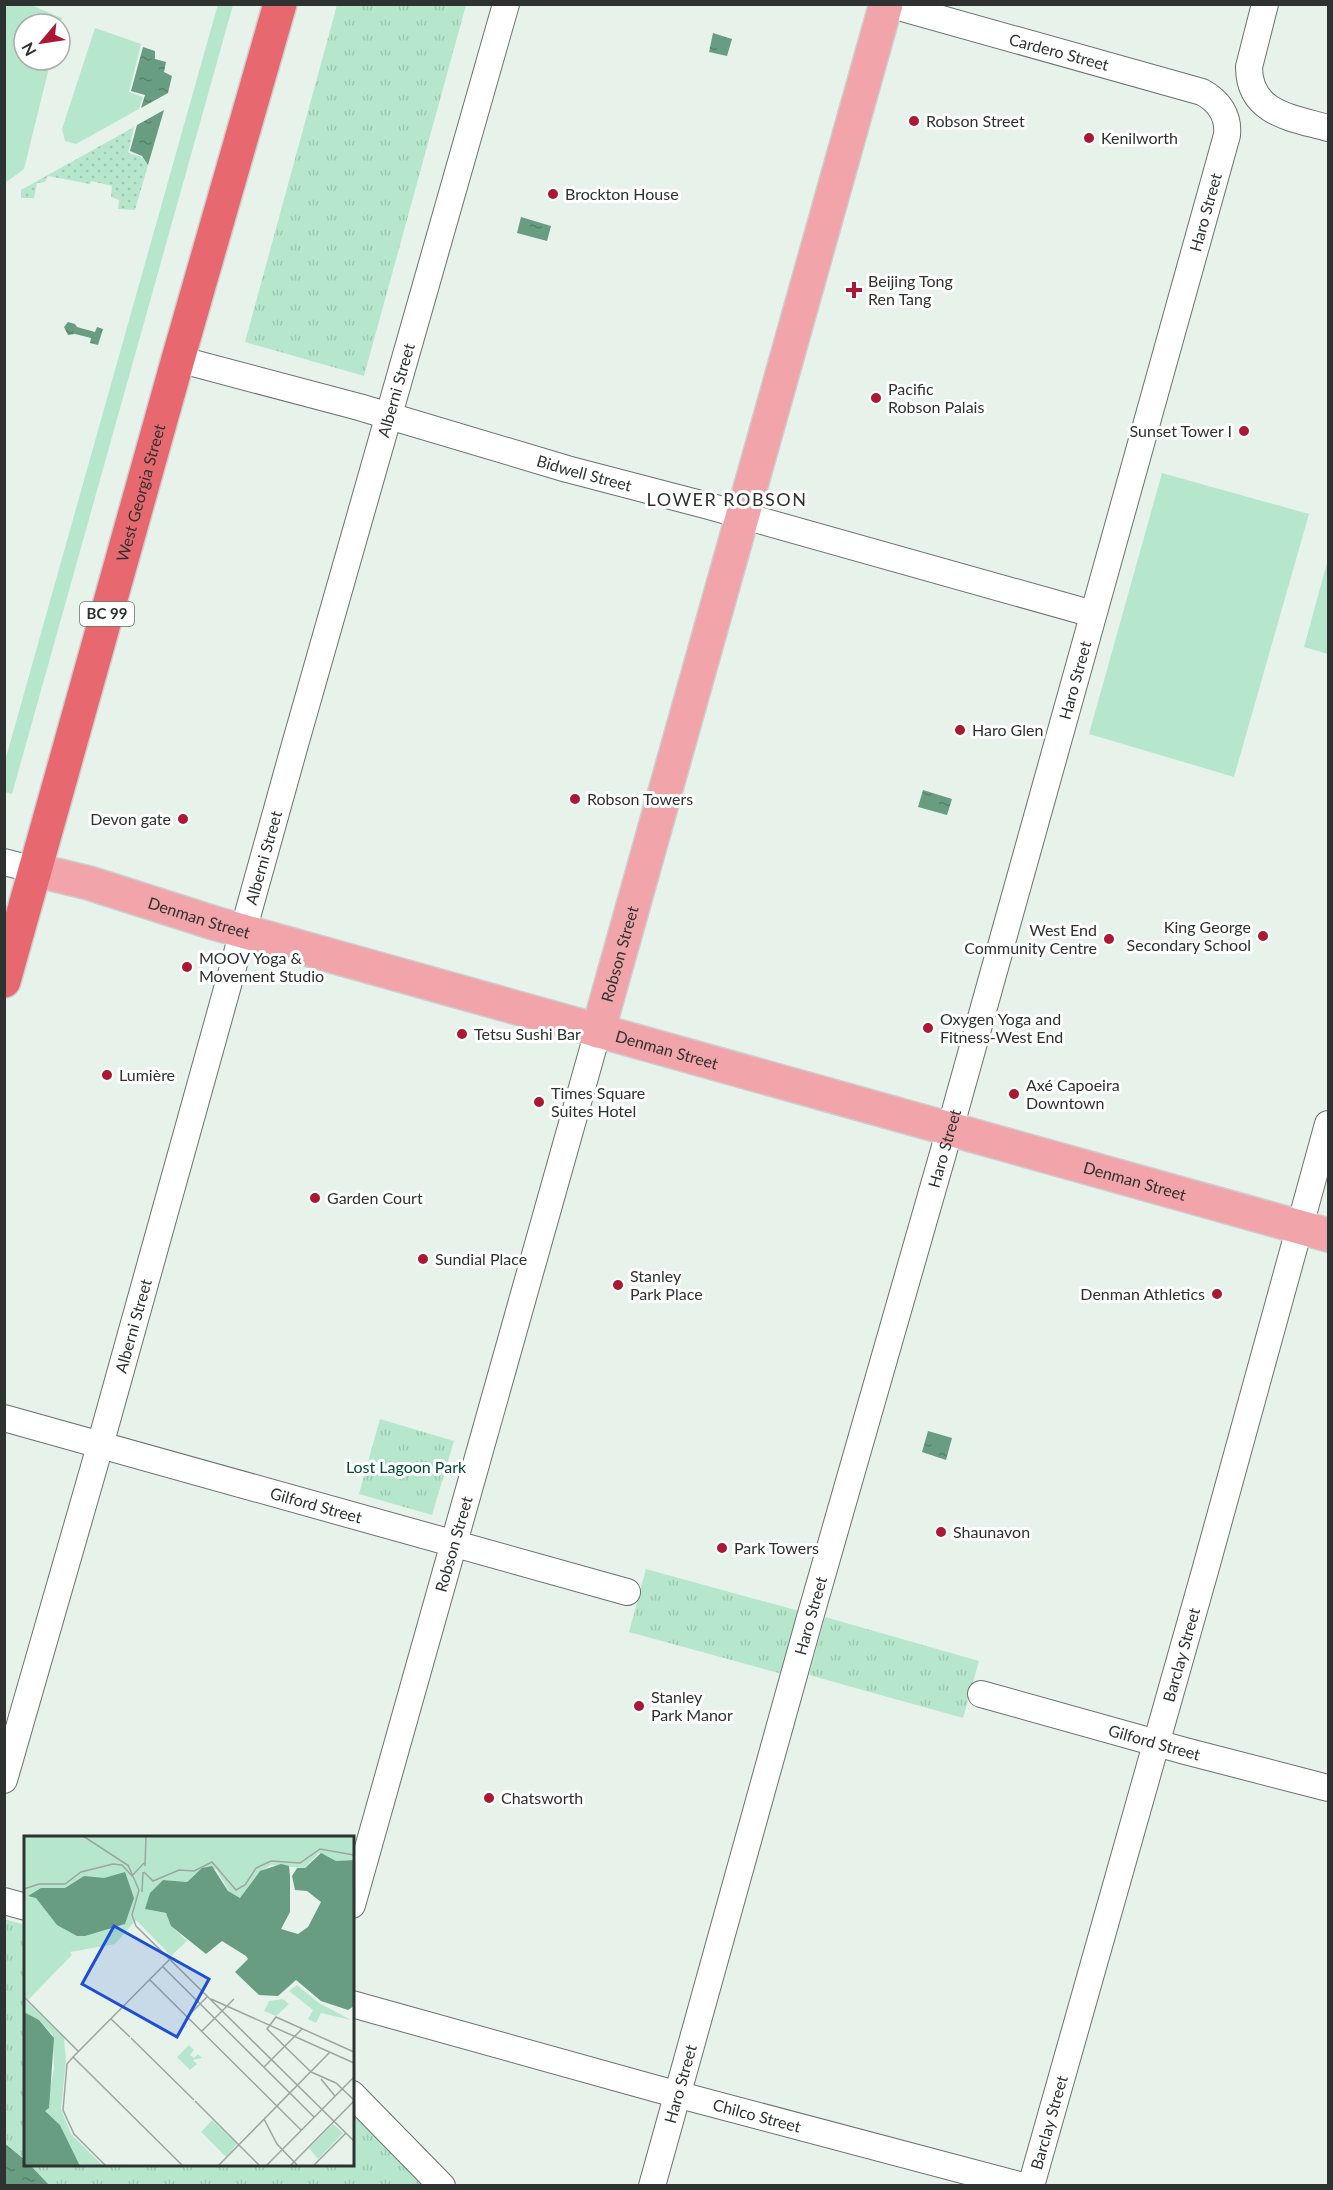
<svg xmlns="http://www.w3.org/2000/svg" width="1333" height="2190" viewBox="0 0 1333 2190" font-family="Lato,sans-serif">
<style>
.grass{fill:#b6e7cd}
.park{fill:url(#park-tufts)}
.garden{fill:url(#garden-dots)}
.water{fill:url(#water-ripples)}
.lines{fill:none;stroke-linecap:round;stroke-linejoin:round}
.minor-casing{stroke:#6a736e;stroke-width:28}
.major-casing{stroke:#cdcecd;stroke-width:36}
.highway-casing{stroke:#cdcecd;stroke-width:36}
.minor{stroke:#fff;stroke-width:26}
.major{stroke:#f1a4a9;stroke-width:33}
.highway{stroke:#e86870;stroke-width:33}
.poi-dot{fill:#ac1733;stroke:#fff;stroke-width:2}
.labels{text-anchor:middle;stroke-width:6;stroke-linejoin:round;paint-order:stroke}
.shield{fill:#fff;stroke:#6d706e;stroke-width:1.5}
.shield-label{font-size:15px;font-weight:bold;fill:#2e3230}
.street-label{font-size:16px;fill:#2e3230;stroke:#fff}
.poi-label{font-size:16px;fill:#2e3230;stroke:#fff;text-anchor:start}
.park-label{font-size:16px;fill:#014b31;stroke:#fff}
.neighbourhood-label{font-size:18px;letter-spacing:1.5px;fill:#2e3230;stroke:#fff}
.inset-road{fill:none;stroke:#9da5a0;stroke-width:1.5}
.view{fill:#1d4ed8;fill-opacity:0.15;stroke:#1d4ed8;stroke-width:3}
.inset-edge{fill:none;stroke:#2e3230;stroke-width:3}
</style>
<defs>
<pattern id="park-tufts" width="24" height="20" patternUnits="userSpaceOnUse" patternTransform="scale(1.5)"><rect width="24" height="20" fill="#b6e7cd"/><path d="M3 7l-1-3M5 7V3M7 7l1-3M15 17l-1-3M17 17v-4M19 17l1-3" fill="none" stroke="#9dc7b0"/></pattern>
<pattern id="garden-dots" width="8" height="8" patternUnits="userSpaceOnUse" patternTransform="scale(1.5)"><rect width="8" height="8" fill="#b6e7cd"/><path d="M2 2h.1M6 6h.1" fill="none" stroke="#9dc7b0" stroke-width="1.8" stroke-linecap="round"/></pattern>
<pattern id="water-ripples" width="26" height="14" patternUnits="userSpaceOnUse" patternTransform="scale(1.5)"><rect width="26" height="14" fill="#689d82"/><path d="M2 4q2-2 4 0t4 0M15 11q2-2 4 0t4 0" fill="none" stroke="#56816b"/></pattern>
</defs>
<rect width="100%" height="100%" fill="#e7f2eb"/>
<g class="grass">
<polygon points="5,4 31,5 62,18 60,24 24,24 24,60 51,60 24,169 5,183"/>
<polygon points="218,4 233,5 12,794 5,792 5,761"/>
<polygon points="95,28 141,44 129,92 143,97 139,109 76,144 65,141 62,129"/>
<polygon points="1162,473 1309,514 1234,777 1089,734"/>
<polygon points="1328,559 1328,654 1304,647"/>
</g>
<g class="park">
<polygon points="337,5 466,5 364,376 245,342"/>
<polygon points="380,1419 454,1441 432,1515 359,1494"/>
<polygon points="646,1569 799,1611 782,1674 629,1632"/>
<polygon points="825,1617 979,1661 963,1718 809,1675"/>
<polygon points="4,1919 25,1925 26,2164 352,2164 353,2110 424,2185 5,2185"/>
</g>
<polygon class="garden" points="134,127 128,153 142,157 148,165 135,210 118,209 119,200 111,197 112,186 91,181 90,184 48,176 45,182 37,183 34,198 21,198 21,190"/>
<g class="water">
<polygon points="713,33 732,39 727,56 709,52"/>
<polygon points="143,47 155,51 155,59 166,62 164,72 172,76 168,93 141,108 145,95 131,91"/>
<polygon points="164,110 148,165 142,156 130,151 137,125"/>
<polygon points="521,217 551,226 547,241 517,233"/>
<polygon points="68,322 75,324 77,327 95,332 97,327 103,329 98,345 90,343 91,338 75,334 68,335 64,327"/>
<polygon points="923,790 952,799 947,815 918,807"/>
<polygon points="928,1431 952,1438 946,1460 922,1452"/>
<polygon points="4,2143 25,2160 26,2164 30,2165 49,2185 5,2185"/>
</g>
<g class="lines">
<g class="minor-casing">
<g id="minor">
<path d="M1265,4L1249,67C1249,114 1293,118 1328,128"/>
<path id="s1" d="M178,359L359,407L567,469L705,505L1093,614"/>
<polyline points="4,862 35,870"/>
<path id="s2" d="M4,1418L627,1592"/>
<path id="s3" d="M981,1694L1185,1751L1328,1788"/>
<path id="s4" d="M4,1780L94,1467L294,748L506,4"/>
<polyline points="4,1901 26,1907"/>
<path id="s5" d="M352,1905L598,1031"/>
<path id="s6" d="M352,2004L657,2089L1023,2186"/>
<polyline points="352,2094 442,2186"/>
<path id="s7" d="M652,2186L809,1621L950,1129L1227,135C1229,116 1219,101 1202,92L888,4"/>
<path id="s8" d="M1031,2186L1205,1571L1328,1124"/>
</g>
</g>
<g class="major-casing">
<g id="major">
<path id="s9" d="M35,870L89,883L214,923L1328,1235"/>
<path id="s10" d="M598,1031L886,4"/>
</g>
</g>
<g class="highway-casing">
<g id="highway">
<path id="s11" d="M4,981L178,359L280,4"/>
</g>
</g>
<use href="#minor" class="minor"/>
<use href="#major" class="major"/>
<use href="#highway" class="highway"/>
</g>
<g class="poi-dot">
<circle cx="914" cy="121" r="6"/>
<circle cx="1089" cy="138" r="6"/>
<circle cx="553" cy="194" r="6"/>
<path d="M851 281h6v6h6v6h-6v6h-6v-6h-6v-6h6z"/>
<circle cx="876" cy="398" r="6"/>
<circle cx="1244" cy="431" r="6"/>
<circle cx="960" cy="730" r="6"/>
<circle cx="575" cy="799" r="6"/>
<circle cx="183" cy="819" r="6"/>
<circle cx="1263" cy="936" r="6"/>
<circle cx="1109" cy="939" r="6"/>
<circle cx="187" cy="967" r="6"/>
<circle cx="928" cy="1028" r="6"/>
<circle cx="462" cy="1034" r="6"/>
<circle cx="107" cy="1075" r="6"/>
<circle cx="1014" cy="1094" r="6"/>
<circle cx="539" cy="1102" r="6"/>
<circle cx="315" cy="1198" r="6"/>
<circle cx="423" cy="1259" r="6"/>
<circle cx="618" cy="1285" r="6"/>
<circle cx="1217" cy="1294" r="6"/>
<circle cx="941" cy="1532" r="6"/>
<circle cx="722" cy="1548" r="6"/>
<circle cx="639" cy="1706" r="6"/>
<circle cx="489" cy="1798" r="6"/>
</g>
<g class="labels">
<rect class="shield" x="80" y="602" width="54" height="24" rx="4.5"/>
<g class="shield-label">
<text x="107" y="619">BC 99</text>
</g>
<g class="street-label">
<text transform="translate(1059 52) rotate(15)" y="6">Cardero Street</text>
<text dy="6" stroke="none"><textPath href="#s7" startOffset="2050">Haro Street</textPath></text>
<text dy="6" stroke="none"><textPath href="#s4" startOffset="1444">Alberni Street</textPath></text>
<text dy="6" stroke="none"><textPath href="#s1" startOffset="422">Bidwell Street</textPath></text>
<text dy="6" stroke="none"><textPath href="#s11" startOffset="507">West Georgia Street</textPath></text>
<text dy="6" stroke="none"><textPath href="#s7" startOffset="1564">Haro Street</textPath></text>
<text dy="6" stroke="none"><textPath href="#s4" startOffset="958">Alberni Street</textPath></text>
<text dy="6" stroke="none"><textPath href="#s9" startOffset="171">Denman Street</textPath></text>
<text dy="6" stroke="none"><textPath href="#s10" startOffset="80">Robson Street</textPath></text>
<text dy="6" stroke="none"><textPath href="#s9" startOffset="657">Denman Street</textPath></text>
<text dy="6" stroke="none"><textPath href="#s7" startOffset="1078">Haro Street</textPath></text>
<text dy="6" stroke="none"><textPath href="#s9" startOffset="1143">Denman Street</textPath></text>
<text dy="6" stroke="none"><textPath href="#s4" startOffset="472">Alberni Street</textPath></text>
<text dy="6" stroke="none"><textPath href="#s2" startOffset="324">Gilford Street</textPath></text>
<text dy="6" stroke="none"><textPath href="#s5" startOffset="375">Robson Street</textPath></text>
<text dy="6" stroke="none"><textPath href="#s7" startOffset="592">Haro Street</textPath></text>
<text dy="6" stroke="none"><textPath href="#s8" startOffset="552">Barclay Street</textPath></text>
<text dy="6" stroke="none"><textPath href="#s3" startOffset="180">Gilford Street</textPath></text>
<text dy="6" stroke="none"><textPath href="#s7" startOffset="106">Haro Street</textPath></text>
<text dy="6" stroke="none"><textPath href="#s6" startOffset="420">Chilco Street</textPath></text>
<text dy="6" stroke="none"><textPath href="#s8" startOffset="66">Barclay Street</textPath></text>
</g>
<g class="poi-label">
<text x="926" y="127">Robson Street</text>
<text x="1101" y="144">Kenilworth</text>
<text x="565" y="200">Brockton House</text>
<text x="868" y="287">Beijing Tong<tspan x="868" dy="18">Ren Tang</tspan></text>
<text x="888" y="395">Pacific<tspan x="888" dy="18">Robson Palais</tspan></text>
<text x="1232" y="437" text-anchor="end">Sunset Tower I</text>
<text x="972" y="736">Haro Glen</text>
<text x="587" y="805">Robson Towers</text>
<text x="171" y="825" text-anchor="end">Devon gate</text>
<text x="1251" y="933" text-anchor="end">King George<tspan x="1251" dy="18">Secondary School</tspan></text>
<text x="1097" y="936" text-anchor="end">West End<tspan x="1097" dy="18">Community Centre</tspan></text>
<text x="199" y="964">MOOV Yoga &amp;<tspan x="199" dy="18">Movement Studio</tspan></text>
<text x="940" y="1025">Oxygen Yoga and<tspan x="940" dy="18">Fitness-West End</tspan></text>
<text x="474" y="1040">Tetsu Sushi Bar</text>
<text x="119" y="1081">Lumière</text>
<text x="1026" y="1091">Axé Capoeira<tspan x="1026" dy="18">Downtown</tspan></text>
<text x="551" y="1099">Times Square<tspan x="551" dy="18">Suites Hotel</tspan></text>
<text x="327" y="1204">Garden Court</text>
<text x="435" y="1265">Sundial Place</text>
<text x="630" y="1282">Stanley<tspan x="630" dy="18">Park Place</tspan></text>
<text x="1205" y="1300" text-anchor="end">Denman Athletics</text>
<text x="953" y="1538">Shaunavon</text>
<text x="734" y="1554">Park Towers</text>
<text x="651" y="1703">Stanley<tspan x="651" dy="18">Park Manor</tspan></text>
<text x="501" y="1804">Chatsworth</text>
</g>
<g class="park-label">
<text x="406" y="1473">Lost Lagoon Park</text>
</g>
<g class="neighbourhood-label">
<text x="727" y="506">LOWER ROBSON</text>
</g>
</g>
<g transform="translate(24 1836)">
<rect width="330" height="330" fill="#e7f2eb"/>
<path d="M0,0H330V24L312,25L295,17L280,32L247,29L233,38L217,62L206,57L192,33L171,38L163,46L139,44L125,61L122,73L144,78L147,90L163,105L147,120L112,84L91,108L46,116L48,119L4,164L0,161ZM273,149L295,167L327,184L297,177L292,187L284,183L289,174L265,155ZM0,163L40,202L42,224L37,273L47,298L79,330H56L36,289L21,276L30,233L29,199L15,184L0,177ZM259,163L265,168L252,180L240,175L245,165ZM165,209L170,214L166,219L170,222L174,218L178,222L169,224L173,228L166,234L153,221ZM188,284L213,308L202,321L177,296ZM309,288L319,297L294,323L285,312Z" fill="#b6e7cd"/>
<path d="M111,0H121L120,26L108,21ZM0,72L15,88L40,106L38,112L11,115L23,110L29,101L1,87Z" fill="#b6e7cd"/>
<path d="M297,17L312,25L330,24V170L324,174L297,165L272,144L254,160L235,159L211,136L224,123L222,120L198,105L182,118L147,90L142,77L121,73L126,57L139,44L163,46L178,32L188,30L204,55L216,62L236,35L257,28L265,30L266,40V76L257,93L274,98L284,91L297,66L283,55L271,54L268,40L273,32H281ZM101,36L110,62L101,88L61,100H53L33,89L12,62L4,60L17,52H41L60,40L80,42ZM0,176L15,184L30,202L25,272L21,275L36,289L56,330H0Z" fill="#689d82"/>
<path class="inset-road" d="M59,0L105,30M104,29L115,54L108,79L112,90L330,305M121,30L122,0M120,36L129,45L155,34L170,35L188,26L212,54L221,49L232,32L247,25L276,27L296,13L330,19M0,53L15,48H41L57,36L89,28L98,29L108,40L120,27M118,56L119,36M146,123L49,221L159,330M139,131L290,281M126,144L277,294M0,161L54,215M187,163L330,227M163,181L183,161M87,183L106,201M178,195L210,163M107,202L170,264M49,221L43,228L39,274L50,298L82,330M240,231L278,193M287,236L243,193L252,181L330,216M287,236L312,247L330,264M297,243L311,260M171,265L236,330M240,283L253,308L273,329M194,330L306,216M242,330L330,241M266,330L330,265M289,330L322,297"/>
<path class="view" d="M90,90L185,143L153,201L58,148Z"/>
<rect width="330" height="330" class="inset-edge"/>
</g>
<rect width="1333" height="2190" fill="none" stroke="#2e3230" stroke-width="12"/>
<g transform="translate(42 42) rotate(241)"><circle r="28" fill="#ffffff" stroke="#abadac" stroke-width="1.5"/>
<path d="M0-4.5L10 22L0 15L-10 22Z" fill="#ac1733"/>
<text y="-9" font-size="16" font-weight="bold" text-anchor="middle" fill="#2e3230">N</text>
</g>
</svg>
